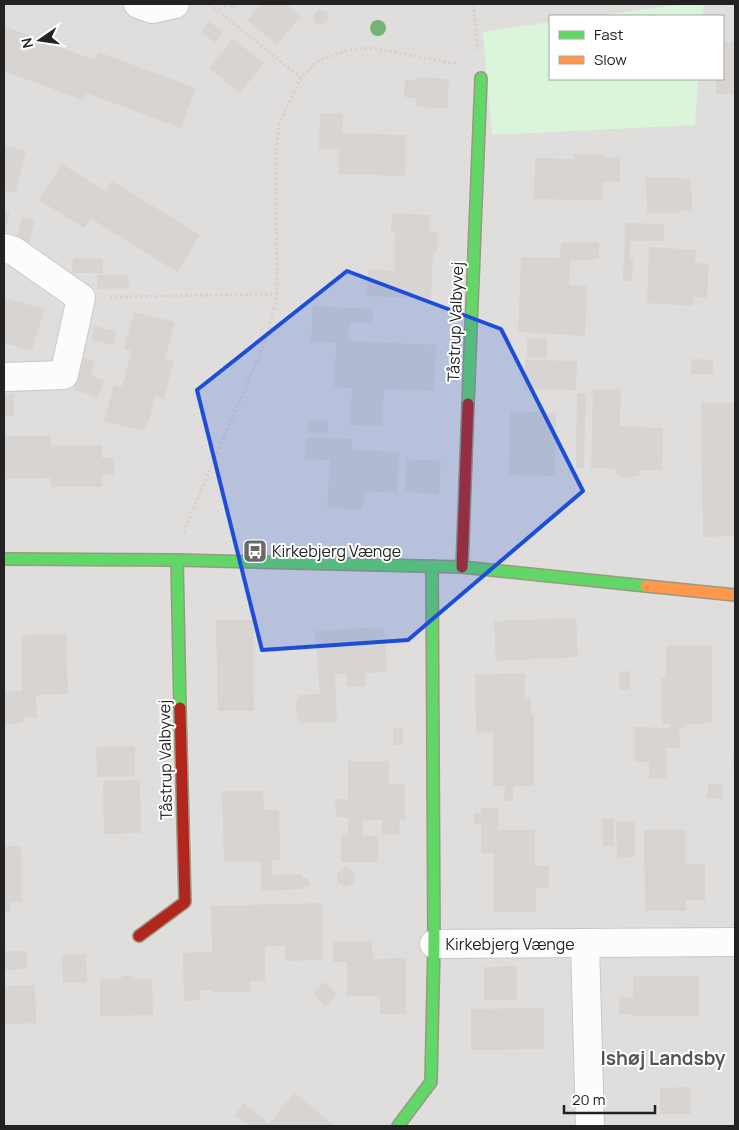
<svg xmlns="http://www.w3.org/2000/svg" width="739" height="1130" viewBox="0 0 739 1130" font-family="Manrope,sans-serif">
<style>
.residential{fill:#dfdedc;fill-rule:evenodd}
.park{fill:#daf5da}
.building{fill:#d7d4d2}
.lines{fill:none;stroke-linecap:round;stroke-linejoin:round}
.street-casing{stroke:#c9c8c7;stroke-width:30}
.fast-casing{stroke:#999a82;stroke-width:14}
.slow-casing{stroke:#999a82;stroke-width:14}
.jam-casing{stroke:#999a82;stroke-width:14}
.path{stroke:#dccecd;stroke-width:3;stroke-dasharray:2.5 2.5;stroke-linecap:butt}
.street{stroke:#fdfcfc;stroke-width:28}
.fast{stroke:#63d668;stroke-width:11}
.slow{stroke:#ff974d;stroke-width:11}
.jam{stroke:#b3261e;stroke-width:11}
.tree{fill:#73b476}
.marked{fill:#1d4ed8;fill-opacity:0.2;stroke:#1d4ed8;stroke-width:4;stroke-linejoin:round}
.labels{text-anchor:middle;stroke-width:4;stroke-linejoin:round;paint-order:stroke}
.street-label{font-size:16px;fill:#222;stroke:#fff}
.poi-label{font-size:16px;fill:#222;stroke:#fff;text-anchor:start}
.quarter-label{font-size:19px;font-weight:bold;fill:#555;stroke:#fff}
</style>
<rect width="100%" height="100%" fill="#f0eeeb"/>
<path class="residential" d="M4,4H735V1126H4ZM550,16H723V79H550Z"/>
<g class="park">
<polygon points="684,4 704,4 703,16 596,16"/>
<polygon points="550,22 550,79 698,79 695,125 513,134 492,134 483,32"/>
</g>
<g class="building">
<polygon points="218,4 239,4 234,10 227,4 225,8"/>
<polygon points="260,4 287,4 301,16 277,45 247,20"/>
<polygon points="321,9 327,12 328,19 322,25 317,24 313,19 315,12"/>
<polygon points="209,21 223,32 215,43 201,32"/>
<polygon points="4,26 95,60 98,52 196,88 181,128 86,93 83,100 4,71"/>
<polygon points="233,39 264,63 240,93 209,68"/>
<polygon points="723,42 735,42 735,94 716,94 716,79 723,79"/>
<polygon points="417,77 449,79 447,108 416,107 416,98 404,97 405,80 417,80"/>
<polygon points="320,113 343,114 342,133 406,135 405,176 338,174 339,149 319,149"/>
<polygon points="4,145 26,151 15,193 4,190"/>
<polygon points="574,154 603,155 603,157 620,157 620,182 603,181 602,200 534,199 535,158 574,159"/>
<polygon points="62,164 105,191 112,181 200,235 177,272 90,218 84,228 39,200"/>
<polygon points="646,177 680,177 680,179 690,179 693,211 680,211 680,213 647,213"/>
<polygon points="4,212 10,213 4,235"/>
<polygon points="392,213 430,215 429,231 438,232 437,252 433,252 431,299 367,296 368,269 394,271 395,232 391,232"/>
<polygon points="22,217 35,220 29,242 17,239"/>
<polygon points="625,223 664,224 664,241 630,241 630,259 633,259 632,281 623,281"/>
<polygon points="599,242 599,259 570,261 569,285 587,286 585,336 518,332 521,257 560,258 561,243"/>
<polygon points="649,247 696,250 695,263 709,264 707,298 693,297 693,306 647,303"/>
<polygon points="73,258 103,259 103,273 72,273"/>
<polygon points="97,275 128,275 129,288 97,289"/>
<polygon points="5,298 44,309 32,351 4,343 4,303"/>
<polygon points="313,306 373,309 373,323 349,322 348,341 436,345 434,391 384,389 382,426 350,425 352,388 334,387 336,343 311,342"/>
<polygon points="134,312 175,322 165,359 174,361 164,398 155,396 149,422 147,422 144,431 104,421 114,385 122,387 132,351 124,349"/>
<polygon points="95,326 117,332 113,345 91,340"/>
<polygon points="527,338 547,339 547,358 527,357"/>
<polygon points="84,358 95,362 91,376 104,380 98,397 74,390"/>
<polygon points="691,359 713,360 713,374 691,374"/>
<polygon points="525,360 577,361 576,390 524,389"/>
<polygon points="593,389 621,389 620,426 663,428 662,470 639,470 639,475 626,478 616,474 616,469 591,468"/>
<polygon points="577,393 586,394 584,468 576,468"/>
<rect x="4" y="394" width="10" height="22"/>
<polygon points="701,403 735,403 735,536 703,537"/>
<polygon points="510,411 556,413 555,476 509,475"/>
<polygon points="309,420 328,421 328,433 308,432"/>
<polygon points="4,436 51,436 51,445 102,445 102,458 114,458 114,475 102,475 102,487 51,487 51,478 4,479"/>
<polygon points="306,437 352,439 352,450 399,452 397,493 364,491 363,510 327,508 330,460 305,459"/>
<polygon points="407,459 441,461 439,494 405,492"/>
<polygon points="576,618 578,657 496,661 494,621"/>
<polygon points="216,620 253,620 254,711 218,711"/>
<polygon points="384,627 387,672 366,673 366,686 347,687 346,674 335,674 337,722 300,723 300,719 297,719 296,701 299,700 298,695 320,694 315,631"/>
<polygon points="66,634 68,694 36,695 37,717 23,717 23,723 4,724 4,691 22,691 22,635"/>
<polygon points="712,645 712,723 683,724 684,729 679,729 680,748 666,748 667,779 649,779 649,762 635,762 634,727 671,728 670,724 662,724 661,678 666,678 666,646"/>
<polygon points="630,671 630,690 619,690 619,672"/>
<polygon points="525,673 525,699 531,699 531,714 534,714 534,786 513,786 513,801 504,801 505,786 493,786 493,732 476,733 475,675"/>
<rect x="393" y="728" width="10" height="17"/>
<polygon points="135,746 135,776 97,777 96,747"/>
<polygon points="733,753 735,753 735,780 734,780"/>
<polygon points="348,761 389,761 389,784 405,784 405,820 400,820 399,835 382,834 382,820 363,820 363,836 378,836 378,862 341,862 341,836 348,836 348,818 336,817 335,799 348,799"/>
<polygon points="140,780 141,833 104,834 103,781"/>
<polygon points="708,784 722,785 722,799 707,798"/>
<polygon points="222,791 263,791 264,810 279,810 280,859 272,860 272,875 302,874 302,878 309,878 309,885 303,886 303,889 261,891 261,861 224,862"/>
<polygon points="481,808 498,808 498,830 535,830 535,866 549,866 549,888 536,888 536,912 494,912 494,853 481,853 481,824 474,824 474,813 481,813"/>
<polygon points="602,819 614,819 614,846 603,846"/>
<polygon points="635,821 635,857 617,858 616,822"/>
<polygon points="685,829 686,864 705,864 705,900 686,900 686,911 645,911 644,830"/>
<polygon points="4,846 21,846 22,902 10,902 10,912 4,912"/>
<polygon points="346,867 354,872 355,882 347,887 338,883 337,873"/>
<polygon points="322,903 323,960 285,961 285,946 265,946 265,981 250,981 251,992 213,992 213,990 199,990 200,1000 184,1001 183,953 212,952 211,906"/>
<polygon points="333,941 372,941 373,959 406,958 406,1014 380,1014 380,996 347,996 347,962 333,962"/>
<polygon points="4,951 27,951 27,969 4,970"/>
<polygon points="86,954 87,982 63,983 62,955"/>
<polygon points="517,966 517,1000 484,1000 484,967"/>
<polygon points="122,976 131,976 131,979 152,979 153,1015 100,1016 100,979 121,979"/>
<polygon points="633,976 699,976 699,1016 634,1016 633,1014 619,1014 619,997 633,997"/>
<polygon points="324,982 337,994 326,1007 313,994"/>
<polygon points="35,985 36,1023 4,1024 4,986"/>
<polygon points="544,1008 544,1049 471,1050 471,1009"/>
<polygon points="690,1087 691,1114 660,1114 660,1088"/>
<polygon points="294,1093 335,1126 248,1126 235,1115 244,1103 269,1124"/>
</g>
<g class="lines">
<g class="street-casing">
<g id="street">
<polyline points="138,4 152,9 175,4"/>
<polyline points="4,248 14,251 81,298 64,375 4,377"/>
<polyline points="434,944 735,942"/>
<polyline points="585,944 590,1126"/>
</g>
</g>
<g class="fast-casing">
<g id="fast">
<polyline points="468,404 481,78"/>
<polyline points="4,559 177,560 462,567 646,586"/>
<polyline points="177,560 180,708"/>
<polyline points="398,1126 431,1082 434,944 432,566"/>
</g>
</g>
<g class="slow-casing">
<polyline id="slow" points="646,586 735,595"/>
</g>
<g class="jam-casing">
<g id="jam">
<polyline points="462,567 468,404"/>
<polyline points="139,936 185,902 180,708"/>
</g>
</g>
<g class="path">
<polyline points="210,4 301,78"/>
<polyline points="473,4 478,50"/>
<polyline points="110,297 277,294"/>
<polyline points="184,532 190,516 257,361 267,336 277,294 276,153 279,124 301,78 319,60 348,50 372,48 457,64"/>
</g>
<use href="#street" class="street"/>
<use href="#fast" class="fast"/>
<use href="#slow" class="slow"/>
<use href="#jam" class="jam"/>
</g>
<circle class="tree" cx="378" cy="28" r="8"/>
<path class="marked" d="M347,271L501,329L583,491L408,640L262,650L197,390Z"/>
<defs>
<g id="bus-square" transform="scale(1.25)"><rect x="-9" y="-9" width="18" height="18" rx="4" fill="#6a6968" stroke="#fff"/><path d="M-5-6H5V4H4V6H2V4H-2V6H-4V4H-5ZM-3.5-4V0h7V-4ZM-3.5 1.2v1.5H-2V1.2ZM2 1.2v1.5H3.5V1.2Z" fill="#fff"/></g>
</defs>
<g fill-rule="evenodd">
<use href="#bus-square" x="255" y="551"/>
</g>
<g class="labels">
<g class="street-label">
<text transform="translate(455 322) rotate(-88)" y="6">Tåstrup Valbyvej</text>
<text transform="translate(165 760) rotate(-91)" y="6">Tåstrup Valbyvej</text>
<text x="510" y="950">Kirkebjerg Vænge</text>
</g>
<g class="poi-label">
<text x="272" y="557">Kirkebjerg Vænge</text>
</g>
<g class="quarter-label">
<text x="663" y="1065">Ishøj Landsby</text>
</g>
</g>
<rect width="739" height="1130" fill="none" stroke="#222222" stroke-width="10"/>
<rect x="549" y="15" width="175" height="65" fill="#ffffff" stroke="#a7a7a7"/>
<rect x="559" y="31" width="25" height="8" fill="#63d668" stroke="#a7a7a7"/>
<text x="594" y="40" font-size="15" fill="#222222">Fast</text>
<rect x="559" y="56" width="25" height="8" fill="#ff974d" stroke="#a7a7a7"/>
<text x="594" y="65" font-size="15" fill="#222222">Slow</text>
<g transform="translate(40 40) rotate(257)" stroke="#ffffff" stroke-width="4" paint-order="stroke">
<path d="M0-4L9 19L0 12L-9 19Z" fill="#222222"/>
<text y="-8" font-size="14" font-weight="bold" text-anchor="middle" fill="#222222">N</text>
</g>
<path d="M564 1105v8h91v-8" fill="none" stroke="#222222" stroke-width="2.5"/>
<text x="572" y="1105" font-size="15" fill="#222222" stroke="#ffffff" stroke-width="4" paint-order="stroke">20 m</text>
</svg>
